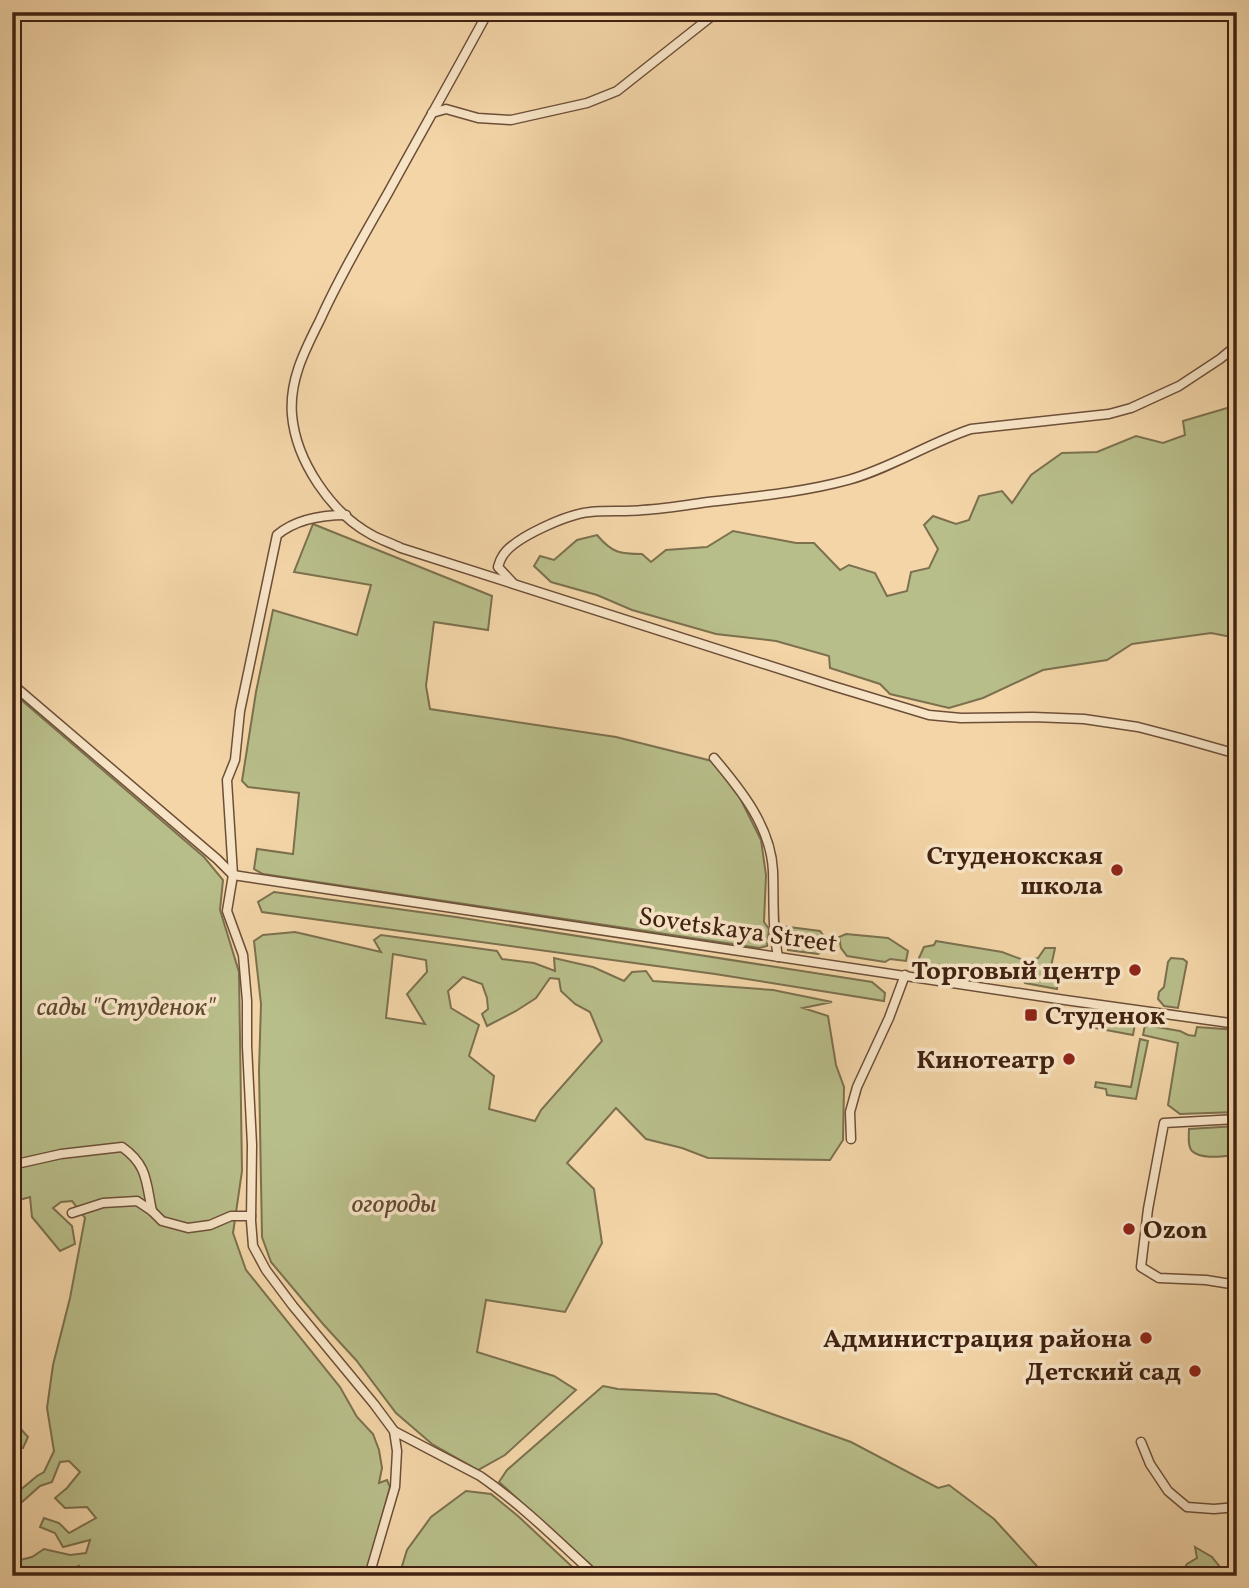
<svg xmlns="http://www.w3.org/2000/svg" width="1249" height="1588" viewBox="0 0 1249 1588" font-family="Vollkorn,serif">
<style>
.green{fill:#b8be8a;stroke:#7c704e;stroke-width:2;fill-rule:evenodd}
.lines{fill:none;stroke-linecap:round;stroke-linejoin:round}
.minor-casing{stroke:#6d4f38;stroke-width:11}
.minor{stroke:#f7e4c6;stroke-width:8}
.poi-dot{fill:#8f2418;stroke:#f7e4c6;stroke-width:2.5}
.labels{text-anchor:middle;stroke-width:7;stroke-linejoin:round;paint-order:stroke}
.poi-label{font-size:26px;font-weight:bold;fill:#402212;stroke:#f7e4c6;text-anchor:end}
.street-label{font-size:26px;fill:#402212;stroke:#f7e4c6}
.park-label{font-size:26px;font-style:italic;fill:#5e4930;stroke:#f7e4c6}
</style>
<rect width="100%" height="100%" fill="#f3d5a8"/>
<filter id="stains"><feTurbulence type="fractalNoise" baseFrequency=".00286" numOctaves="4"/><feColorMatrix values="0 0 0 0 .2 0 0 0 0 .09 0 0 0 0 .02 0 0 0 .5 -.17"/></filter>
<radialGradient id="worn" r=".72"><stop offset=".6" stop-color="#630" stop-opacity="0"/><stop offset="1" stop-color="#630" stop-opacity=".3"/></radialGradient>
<g class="green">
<path d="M1227,408L1237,410V638L1211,633L1132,644L1107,660L1043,670L983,698L949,708L890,694L880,684L830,668L829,656L776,641L716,634L632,610L597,595L551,582L534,566L540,556L554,560L577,540L597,535C612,553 620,554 642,554L651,562L666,550L707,547L733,531L796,543H814L840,570L849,565L875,573L887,596L907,591L911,572L929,568L938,549L924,525L933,516L956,524L969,520L979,496L1002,491L1012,503L1031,475L1062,453L1097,452L1136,436L1163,443L1185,435L1183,421Z"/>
<polygon points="313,524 492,596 488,630 434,622 426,686 430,709 616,737 712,761 740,798 761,840 766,875 764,922 769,929 767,946 759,948 263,874 254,869 257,849 293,854 299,793 248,787 242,781 256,692 273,610 357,635 371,585 294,572"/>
<polygon points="12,692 204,857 223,880 220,910 239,972 242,1171 233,1233 246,1270 340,1387 357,1417 373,1434 379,1450 382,1468 379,1483 387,1480 390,1487 366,1576 79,1576 79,1566 49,1576 12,1576 12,1562 32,1557 44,1549 70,1555 86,1553 90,1540 63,1547 55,1533 40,1527 44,1518 59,1523 69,1533 96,1518 87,1507 65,1508 55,1498 67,1488 80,1472 69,1461 60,1462 52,1482 40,1486 12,1511 12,1497 37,1476 44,1472 54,1451 47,1408 53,1365 70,1298 85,1218 72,1201 61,1202 53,1208 72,1226 75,1244 60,1251 32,1217 30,1197 12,1202"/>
<polygon points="274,892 456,917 872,982 885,993 884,1001 715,974 262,912 258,902"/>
<polygon points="781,926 820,931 831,946 818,954 788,950 787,944 781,941 778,932"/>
<path d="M295,932L381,952L374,940L381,935L497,951L502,959L534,963L555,971L554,958L593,967L624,981L632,972L646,971L653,981L773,990L832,1002L803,1008L828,1016L836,1065L844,1087L843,1140L830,1160L708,1158L682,1148L646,1139L616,1108L567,1163L594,1189L602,1243L565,1312L486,1300L477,1352L554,1376L576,1390L505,1455L478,1470L432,1444L396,1413L356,1360L323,1324L271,1262L262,1237L259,1070L261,1004L254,941L263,935ZM393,954L426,960L427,972L407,994L425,1024L386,1018ZM463,977L482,984L487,998L488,1009L482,1014L487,1026L516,1011L536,998L550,978L559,979L561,991L575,1004L590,1012L602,1041L541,1110L535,1121L489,1109L494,1076L469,1056L479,1025L451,1008L448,991Z"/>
<polygon points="846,934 888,938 908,951 906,961 890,959 885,962 847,956 841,948 839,937"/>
<polygon points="936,941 1002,952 1026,961 1038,958 1045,948 1055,948 1049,976 1058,980 1057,989 1025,983 1017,970 1009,968 1002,979 921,969 919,958 924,947 934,945"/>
<polygon points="1171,958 1183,959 1187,962 1178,1008 1164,1006 1158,999 1159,992 1164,987 1168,962"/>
<polygon points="1097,1016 1135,1024 1133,1035 1095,1028"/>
<polygon points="1145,1025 1180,1031 1188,1035 1195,1036 1197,1027 1237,1030 1237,1112 1180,1114 1168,1105 1178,1043 1143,1035"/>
<polygon points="1140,1039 1148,1041 1136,1099 1107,1095 1106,1089 1095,1087 1096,1082 1131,1087"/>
<path d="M1237,1126V1155C1225,1156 1201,1160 1192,1151C1187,1146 1189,1135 1189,1129Z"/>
<polygon points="603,1386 618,1389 716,1394 851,1442 938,1488 949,1485 994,1519 1046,1576 603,1576 499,1482 507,1470"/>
<polygon points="12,1427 19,1427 28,1437 23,1448 12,1451 12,1440 15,1440 12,1437"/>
<polygon points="466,1491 491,1494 518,1516 582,1576 399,1576 407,1550 431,1517"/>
<polygon points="1195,1547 1212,1557 1227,1576 1180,1576 1187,1564 1197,1558"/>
</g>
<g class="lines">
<g class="minor-casing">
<g id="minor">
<path d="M488,12C455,73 421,133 388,193C364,235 340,276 320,320C305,350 289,380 292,415C296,461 331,513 372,535C381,540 391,543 401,548L833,686L929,715L961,718L1033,717L1084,719L1138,727L1184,739L1237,754"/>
<polyline points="432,113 446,109 478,118 511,120 587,103 617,91 717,12"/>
<path d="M346,515C322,515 296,519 277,535L240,711L235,760L227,780L233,875L227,911L243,955L247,1001V1046L252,1145L251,1221L253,1246L266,1270L293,1306L374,1404L394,1431L397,1451L395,1487L369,1576"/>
<path d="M513,583L498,567C499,564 500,560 502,557C512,538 568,514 590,512C607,510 625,512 643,510C663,509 681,506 701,503C750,497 800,493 848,480C891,468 929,443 971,429L1109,414L1131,408L1179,386L1220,359L1237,345"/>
<polyline points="12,684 217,859 233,875"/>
<path d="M714,758C741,790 771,827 773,871C774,900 772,927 778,957"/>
<polyline points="233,875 1065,1000 1237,1024"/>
<polyline points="1237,1119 1164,1123 1148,1209 1141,1267 1159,1278 1206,1280 1237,1285"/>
<polyline points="851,1139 850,1112 857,1087 889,1018 905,975"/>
<path d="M12,1165L61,1154L122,1147C148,1165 146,1183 152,1211"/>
<polyline points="72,1213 103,1203 137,1201 152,1211 162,1221 188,1228 210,1225 231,1216 251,1216"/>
<path d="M394,1431L480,1476C522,1505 559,1542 596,1576"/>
<polyline points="1141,1442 1150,1464 1168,1491 1187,1507 1214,1509 1237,1507"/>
</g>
</g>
<use href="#minor" class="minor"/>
</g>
<g class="poi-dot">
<circle cx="1117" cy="870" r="7"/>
<circle cx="1135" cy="970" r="7"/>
<rect x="1024" y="1008" width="14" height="14" rx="3.5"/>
<circle cx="1069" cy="1059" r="7"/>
<circle cx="1129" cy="1229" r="7"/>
<circle cx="1146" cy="1338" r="7"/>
<circle cx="1195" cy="1371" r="7"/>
</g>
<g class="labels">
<g class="poi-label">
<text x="1103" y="864">Студенокская<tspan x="1103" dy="30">школа</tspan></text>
<text x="1121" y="979">Торговый центр</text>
<text x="1045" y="1024" text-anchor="start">Студенок</text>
<text x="1055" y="1068">Кинотеатр</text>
<text x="1143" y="1238" text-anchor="start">Ozon</text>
<text x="1132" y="1347">Администрация района</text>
<text x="1181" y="1380">Детский сад</text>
</g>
<g class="street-label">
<text transform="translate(738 929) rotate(8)" y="9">Sovetskaya Street</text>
</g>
<g class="park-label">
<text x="126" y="1015">сады "Студенок"</text>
<text x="394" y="1212">огороды</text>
</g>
</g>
<rect width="1249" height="1588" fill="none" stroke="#f3d5a8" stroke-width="42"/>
<rect x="14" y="14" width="1221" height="1560" fill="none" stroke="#402212" stroke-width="3.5"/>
<rect x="21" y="21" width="1207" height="1546" fill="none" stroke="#402212" stroke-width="2"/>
<rect width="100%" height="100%" filter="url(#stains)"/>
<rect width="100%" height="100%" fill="url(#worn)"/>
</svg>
